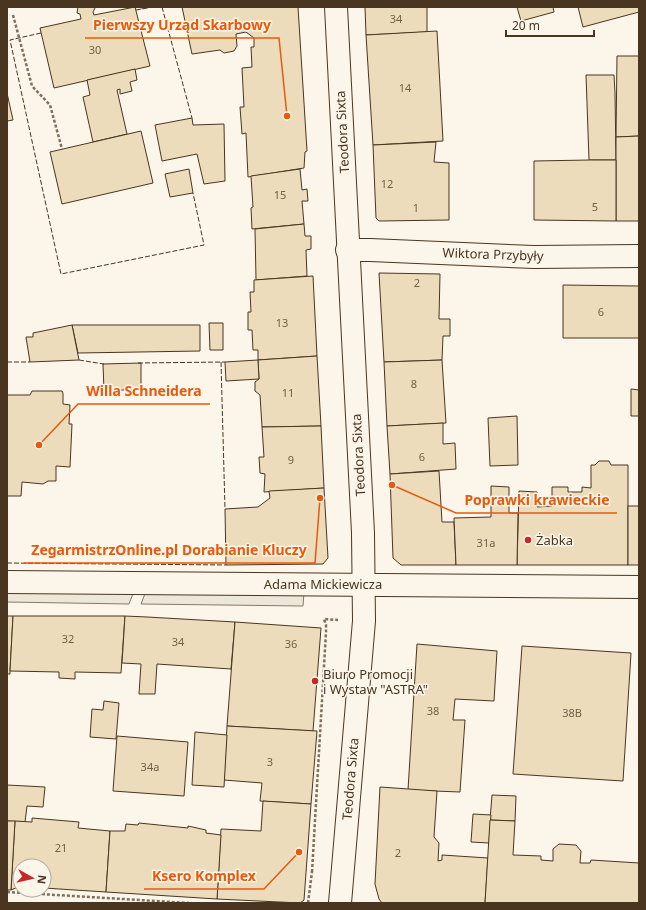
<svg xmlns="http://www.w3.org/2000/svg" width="646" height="910" viewBox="0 0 646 910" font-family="'Noto Sans',sans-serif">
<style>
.parking{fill:#ede7d9;stroke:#887966}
.building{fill:#ecdcbc;stroke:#4a3520}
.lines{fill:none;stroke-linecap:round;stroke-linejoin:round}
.minor-casing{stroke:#4a3520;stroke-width:24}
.path{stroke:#7f6f5c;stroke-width:2.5;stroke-dasharray:3 2;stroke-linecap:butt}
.minor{stroke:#fbf6e9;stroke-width:22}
.fence{stroke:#4a3520;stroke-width:1;stroke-dasharray:5 2;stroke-linecap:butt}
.poi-dot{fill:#c62828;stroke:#fbf6e9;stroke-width:1.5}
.labels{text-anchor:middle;stroke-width:3;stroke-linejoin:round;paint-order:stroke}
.number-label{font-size:11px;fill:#725f47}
.street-label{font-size:13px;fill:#4a3520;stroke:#fbf6e9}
.poi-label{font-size:13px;fill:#4a3520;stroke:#fbf6e9;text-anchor:start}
.leader{fill:none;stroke:#e8590c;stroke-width:1.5}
.callout-dot{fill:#e8590c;stroke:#fbf6e9;stroke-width:1.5}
.callout-label{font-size:14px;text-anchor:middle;font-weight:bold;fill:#e8590c;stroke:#fbf6e9;stroke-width:3;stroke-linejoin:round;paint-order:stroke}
</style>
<rect width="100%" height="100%" fill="#fbf6e9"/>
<g class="parking">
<polygon points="7,589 134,591 129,604 7,602"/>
<polygon points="146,591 304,592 303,606 141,604"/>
</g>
<g class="building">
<polygon points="78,7 94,7 95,8 93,12 94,15 135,7 150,66 54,88 40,28 81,19 80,14 77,13"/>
<polygon points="182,7 298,7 307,151 305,152 304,168 248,177 246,133 242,134 240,107 244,107 242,68 252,67 251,47 254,47 254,38 246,32 236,34 237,46 234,51 224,53 220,50 192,54"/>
<polygon points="365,7 427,7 427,32 366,35"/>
<polygon points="517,7 553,7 554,12 521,21"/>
<polygon points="578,7 639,7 639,12 583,27"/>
<polygon points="437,31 443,141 373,145 366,35"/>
<polygon points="617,56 639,56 639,136 616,137"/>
<polygon points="135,69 137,80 130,82 132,91 120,94 120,89 117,90 127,134 93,142 83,97 90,95 87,80"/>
<polygon points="586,75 614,75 615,93 616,160 589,160"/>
<polygon points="7,93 13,120 7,121"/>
<polygon points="192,118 193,125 224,124 225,181 204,184 197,154 162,161 155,125"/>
<polygon points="141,131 153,183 62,204 50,152"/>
<polygon points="639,136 639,221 616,221 616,137"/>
<polygon points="436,142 434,162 449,163 449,220 379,221 376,218 373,145"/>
<polygon points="589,160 616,160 616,221 534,220 534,161"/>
<polygon points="189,169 193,193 170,197 165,174"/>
<polygon points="300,169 302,190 307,189 308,201 302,201 304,224 252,229 251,208 253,207 251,176"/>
<polygon points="304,224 305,236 311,236 311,249 306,250 307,276 256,280 255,229"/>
<polygon points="379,273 440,274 439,319 450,319 450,336 443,336 442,360 384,362"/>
<polygon points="313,276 317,356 258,360 258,350 253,350 252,330 248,330 248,312 251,312 250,292 254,292 254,280"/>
<polygon points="563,285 639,286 639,338 563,338"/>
<polygon points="209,323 223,323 223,350 210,350"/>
<polygon points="72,325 200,325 200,351 78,353"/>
<polygon points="72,325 79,360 30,362 26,337 33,337 33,333"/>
<polygon points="317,356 321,426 262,427 260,395 255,391 255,382 259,379 258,360"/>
<polygon points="258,360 259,379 226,381 225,362"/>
<polygon points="442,360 446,423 387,426 384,362"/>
<polygon points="141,363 141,389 104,391 103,364"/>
<polygon points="631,389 639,390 639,416 631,416"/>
<polygon points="32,391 62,391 63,393 63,404 70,405 69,424 72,424 70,467 56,466 56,481 48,481 43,484 22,482 21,496 7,496 7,395 30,395"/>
<polygon points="517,416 518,465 490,466 488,418"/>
<polygon points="443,423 443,444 455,443 456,469 390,474 387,426"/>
<polygon points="321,426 324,488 264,492 265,474 260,473 259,457 264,457 262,427"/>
<polygon points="599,461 609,461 611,465 628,465 628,565 517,565 519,491 537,492 537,507 552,506 552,487 568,487 568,492 582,492 582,487 591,488 591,465 595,465"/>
<polygon points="439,471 442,522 454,522 456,565 401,565 393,558 390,474"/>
<polygon points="491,486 509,487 509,513 518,513 517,565 456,565 454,518 491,517"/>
<polygon points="324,488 328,558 323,564 226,565 225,509 258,507 270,498 269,491"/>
<rect x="628" y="506" width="11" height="59"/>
<polygon points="7,616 13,616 10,671 10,674 7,674"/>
<polygon points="13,616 125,616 121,673 75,672 75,679 59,678 59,672 10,671"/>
<polygon points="125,616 147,617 235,622 231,669 157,664 155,694 139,694 141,664 122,663"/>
<polygon points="235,622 321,628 313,731 227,726"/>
<polygon points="417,644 497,651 494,701 455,699 453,720 465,720 460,792 408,790"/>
<polygon points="522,646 631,653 623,781 513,774"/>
<polygon points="104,701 119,703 116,739 90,737 92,709 103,710"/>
<polygon points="227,726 317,731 311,804 260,801 262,783 224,780"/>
<polygon points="195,732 227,735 224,787 192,785"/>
<polygon points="117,736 188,742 184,796 113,791"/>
<polygon points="7,785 45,787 43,807 27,806 25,822 7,821"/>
<polygon points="380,787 437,791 434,837 439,843 438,861 442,860 442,855 488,858 485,903 382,903 379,899 375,884"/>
<polygon points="492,795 516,796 515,821 490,820"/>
<polygon points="263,801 311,804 304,900 300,903 217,899 221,829 261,831"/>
<polygon points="473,814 491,815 489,843 471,842"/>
<polygon points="32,818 79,822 78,828 110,831 106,892 44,888 44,866 20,866 20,886 11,890 15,821 32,822"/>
<polygon points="490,820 515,821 513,855 541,856 541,860 553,861 553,849 559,844 576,845 581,851 580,863 590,863 591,860 639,863 639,903 485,903"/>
<polygon points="7,821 15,821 11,890 7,890"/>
<polygon points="139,823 188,828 188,826 206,830 206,833 221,835 217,899 106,892 110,831 125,831 126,824 138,825"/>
</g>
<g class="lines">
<g class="minor-casing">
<g id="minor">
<polyline points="336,7 363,533 364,621 340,903"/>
<polyline points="347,250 370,250 534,257 639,256"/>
<polyline points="7,582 639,587"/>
</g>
</g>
<g class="path">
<polyline points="142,7 143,9"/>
<polyline points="13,15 32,86 50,105 62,149"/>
<polyline points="312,872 326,632 326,625 324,619 338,620"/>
<polyline points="7,892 189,903"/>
<polyline points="308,903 312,872"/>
</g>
<use href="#minor" class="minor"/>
<g class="fence">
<polyline points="162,7 192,118"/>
<polyline points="136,10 153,7"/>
<polyline points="41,33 10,40 61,274 204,245 193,193"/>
<polyline points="79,360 104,364"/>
<polyline points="7,362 30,362"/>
<polyline points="221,362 225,509"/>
<polyline points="138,363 225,362"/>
<polyline points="7,563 226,565"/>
</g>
</g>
<g class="poi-dot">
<circle cx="528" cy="540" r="4"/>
<circle cx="315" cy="681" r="4"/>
</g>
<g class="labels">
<g class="number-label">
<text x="396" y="23">34</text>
<text x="95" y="54">30</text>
<text x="405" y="92">14</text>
<text x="387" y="188">12</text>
<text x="280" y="199">15</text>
<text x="595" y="211">5</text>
<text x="416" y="212">1</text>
<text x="417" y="287">2</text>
<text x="601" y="316">6</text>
<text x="282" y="327">13</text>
<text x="414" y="388">8</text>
<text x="288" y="397">11</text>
<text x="422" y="461">6</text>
<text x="291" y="464">9</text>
<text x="486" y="547">31a</text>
<text x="68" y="643">32</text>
<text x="178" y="646">34</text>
<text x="291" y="648">36</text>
<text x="433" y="715">38</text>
<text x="572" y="717">38B</text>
<text x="270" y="766">3</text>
<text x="150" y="771">34a</text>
<text x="61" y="852">21</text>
<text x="398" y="857">2</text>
</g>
<g class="street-label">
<text transform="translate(342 132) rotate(-93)" y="5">Teodora Sixta</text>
<text transform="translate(493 254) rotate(2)" y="5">Wiktora Przybyły</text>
<text transform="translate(358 455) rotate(-93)" y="5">Teodora Sixta</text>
<text x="323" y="589">Adama Mickiewicza</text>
<text transform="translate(350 779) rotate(-85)" y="5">Teodora Sixta</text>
</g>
<g class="poi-label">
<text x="536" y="545">Żabka</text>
<text x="323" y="679">Biuro Promocji<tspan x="323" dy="15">i Wystaw "ASTRA"</tspan></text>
</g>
</g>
<path class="leader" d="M287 116L279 38H85M39 445L78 404H210M392 485L456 513H617M320 498L315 563H24M299 852L264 889H144"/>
<g class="callout-dot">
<circle cx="287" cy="116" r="4"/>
<circle cx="39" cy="445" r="4"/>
<circle cx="392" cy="485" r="4"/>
<circle cx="320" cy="498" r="4"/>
<circle cx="299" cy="852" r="4"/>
</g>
<g class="callout-label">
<text x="182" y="30">Pierwszy Urząd Skarbowy</text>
<text x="144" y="396">Willa Schneidera</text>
<text x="537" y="505">Poprawki krawieckie</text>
<text x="169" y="555">ZegarmistrzOnline.pl Dorabianie Kluczy</text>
<text x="204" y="881">Ksero Komplex</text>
</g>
<rect width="646" height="910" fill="none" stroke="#4a3520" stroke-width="16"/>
<g transform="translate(32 878) rotate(98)"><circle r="19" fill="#fbf6e9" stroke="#b4a999"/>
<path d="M0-3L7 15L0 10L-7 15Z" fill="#c62828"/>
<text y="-6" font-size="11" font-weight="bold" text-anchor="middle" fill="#4a3520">N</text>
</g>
<path d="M506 30v6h88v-6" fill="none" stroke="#4a3520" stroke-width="2"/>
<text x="512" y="30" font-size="12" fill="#4a3520" stroke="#fbf6e9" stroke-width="3" paint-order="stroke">20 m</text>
</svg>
